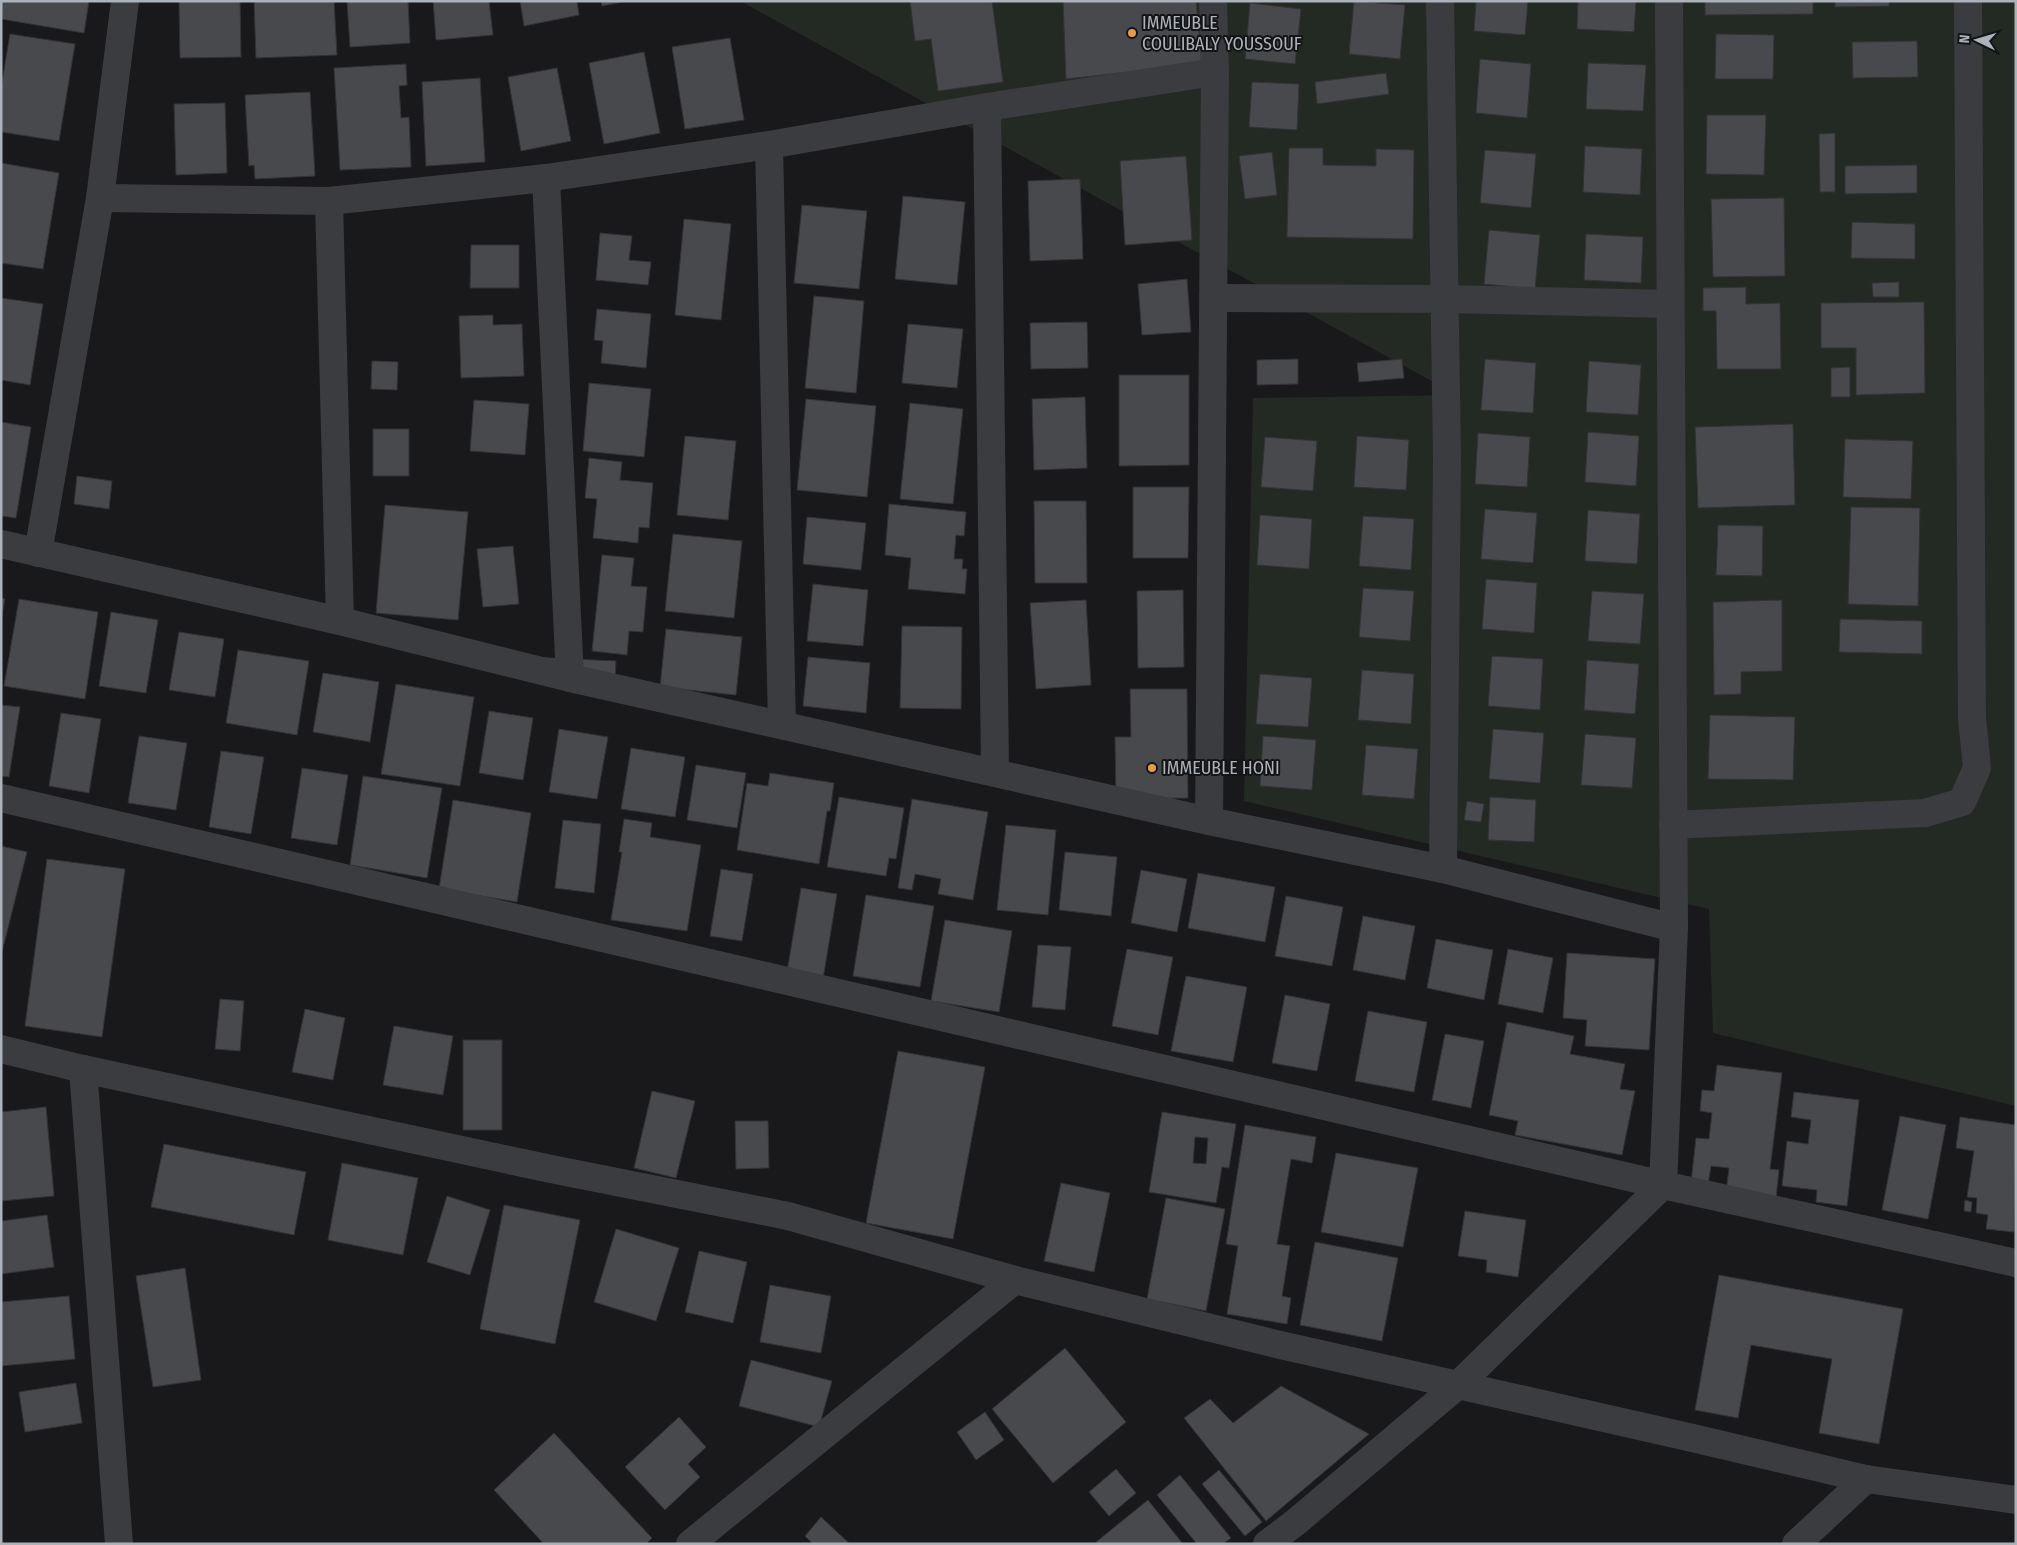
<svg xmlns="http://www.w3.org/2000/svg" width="2017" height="1545" viewBox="0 0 2017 1545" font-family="'Fira Sans Condensed',sans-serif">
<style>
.green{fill:#232a23}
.building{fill:#48494d;stroke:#333337;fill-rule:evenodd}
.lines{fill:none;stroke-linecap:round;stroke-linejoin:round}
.minor{stroke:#3a3c3f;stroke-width:28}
.poi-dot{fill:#e29c4a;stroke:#141416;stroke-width:2}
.labels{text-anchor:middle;stroke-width:4;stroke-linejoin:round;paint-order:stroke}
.poi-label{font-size:18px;fill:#acb2b9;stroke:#141416;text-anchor:start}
</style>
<rect width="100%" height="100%" fill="#19191b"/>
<polygon class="green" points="740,1 2016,1 2016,1106 1713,1033 1709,909 1244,801 1253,398 1457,395"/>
<g class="building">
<polygon points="1,1 89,1 84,33 1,19"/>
<polygon points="179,1 240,1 241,57 180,58"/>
<polygon points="254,1 334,1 337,55 256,58"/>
<polygon points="347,1 408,1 410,43 350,47"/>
<polygon points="433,1 489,1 493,35 436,40"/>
<polygon points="520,1 577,1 579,15 524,26"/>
<polygon points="601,1 627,1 602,6"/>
<polygon points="910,1 992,1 1003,82 938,91 931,39 915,41"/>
<polygon points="1063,1 1196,1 1202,64 1066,79"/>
<polygon points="1354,1 1405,5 1400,59 1349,54"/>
<polygon points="1476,1 1528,1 1525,35 1474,31"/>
<polygon points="1578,1 1636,1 1634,32 1577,29"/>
<polygon points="1705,1 1813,1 1813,14 1705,15"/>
<polygon points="1835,1 1889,1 1889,6 1835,7"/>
<polygon points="1250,3 1301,9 1295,64 1245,59"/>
<polygon points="10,34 75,44 59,141 1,132 1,88"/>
<polygon points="1716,34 1774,35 1773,79 1715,79"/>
<polygon points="730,38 744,120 685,129 672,47"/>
<polygon points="1917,41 1918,77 1853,78 1852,42"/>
<polygon points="644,52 660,133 604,144 589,63"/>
<polygon points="1480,59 1531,64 1527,118 1476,113"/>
<polygon points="1588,63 1646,65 1643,111 1586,109"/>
<polygon points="406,64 407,85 399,86 401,118 409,117 411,167 340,170 334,68"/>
<polygon points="557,68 571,141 521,151 508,77"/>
<polygon points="1386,73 1389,94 1317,104 1315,82"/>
<polygon points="480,78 485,162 426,166 422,82"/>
<polygon points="1252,82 1299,84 1297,130 1249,127"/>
<polygon points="310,92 315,176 255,179 254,165 249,166 245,95"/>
<polygon points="225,103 227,173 176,175 174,104"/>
<polygon points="1707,115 1766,115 1764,175 1706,174"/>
<polygon points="1835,133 1835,192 1820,192 1819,134"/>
<polygon points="1585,146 1642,149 1640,195 1583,192"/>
<polygon points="1289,148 1323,148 1323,165 1376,166 1376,149 1414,150 1413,239 1287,237"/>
<polygon points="1485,150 1536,154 1531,208 1480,203"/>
<polygon points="1272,152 1277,195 1245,199 1239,156"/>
<polygon points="1186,156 1192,240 1125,245 1120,161"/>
<polygon points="1,163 59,173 43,269 1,263"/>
<polygon points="1917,165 1917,193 1845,194 1845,166"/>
<polygon points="1080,179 1083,259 1030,261 1028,181"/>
<polygon points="903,196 965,202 957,285 895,279"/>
<polygon points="1784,198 1785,276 1713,277 1711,199"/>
<polygon points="802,205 867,211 859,289 794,283"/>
<polygon points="684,219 731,224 721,320 675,315"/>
<polygon points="1852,222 1915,224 1915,259 1851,258"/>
<polygon points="1489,230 1540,235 1535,289 1484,284"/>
<polygon points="600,233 632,236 629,260 651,262 648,285 596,280"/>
<polygon points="1586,234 1643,237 1641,283 1584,280"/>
<polygon points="471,245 519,245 519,288 470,288"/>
<polygon points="1187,279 1191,332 1142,335 1138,284"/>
<polygon points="1899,282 1899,297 1873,297 1872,283"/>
<polygon points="1746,287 1746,304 1780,303 1781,369 1717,369 1716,311 1703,311 1703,288"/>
<polygon points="814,296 864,301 856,393 805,388"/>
<polygon points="1,298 43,304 30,385 1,380"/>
<polygon points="1924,302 1925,393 1856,395 1856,348 1821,348 1821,303"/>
<polygon points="597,309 651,314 646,368 601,363 603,341 594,340"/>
<polygon points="493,315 493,325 522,324 524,376 461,378 459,316"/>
<polygon points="1087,322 1088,368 1031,369 1030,323"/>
<polygon points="908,324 963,329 957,388 902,383"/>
<polygon points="1298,359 1298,384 1257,385 1257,360"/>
<polygon points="1402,359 1404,378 1359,382 1357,363"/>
<polygon points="1485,359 1536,363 1533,413 1481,410"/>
<polygon points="372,361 398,362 397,390 371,389"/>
<polygon points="1589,361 1641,365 1638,415 1586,412"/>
<polygon points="1850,367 1850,397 1831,397 1831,368"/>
<polygon points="1119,375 1189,375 1189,465 1119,466"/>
<polygon points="589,383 651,389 644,457 583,451"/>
<polygon points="1085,397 1087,468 1034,470 1032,399"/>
<polygon points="806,399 876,406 867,497 797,490"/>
<polygon points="474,400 529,404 525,455 470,451"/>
<polygon points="910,403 963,409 953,504 900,499"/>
<polygon points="1,422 31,427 16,518 1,516"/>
<polygon points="1793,424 1795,505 1698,508 1695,427"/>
<rect x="373" y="429" width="36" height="47"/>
<polygon points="1588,432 1639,436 1636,486 1585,482"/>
<polygon points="1478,433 1530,437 1527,487 1475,484"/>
<polygon points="685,436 736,441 728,520 677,515"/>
<polygon points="1357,436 1409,440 1406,490 1354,487"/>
<polygon points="1265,437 1317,441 1313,491 1261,487"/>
<polygon points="1845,439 1913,441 1911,499 1843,497"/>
<polygon points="589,458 622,462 620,480 653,483 649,528 639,527 638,543 593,538 597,499 585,498"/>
<polygon points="77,476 112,481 109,509 74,504"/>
<polygon points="1133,487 1189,487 1188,558 1133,558"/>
<polygon points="1034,501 1086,501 1087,583 1035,583"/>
<polygon points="889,504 966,512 964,536 956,535 954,559 963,559 962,569 967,569 965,594 908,589 911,558 885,555"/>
<polygon points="385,505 468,512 458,620 376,613"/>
<polygon points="1851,507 1920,508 1918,606 1848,604"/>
<polygon points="1485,509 1537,513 1533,563 1481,559"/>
<polygon points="1588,510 1640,514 1637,564 1585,561"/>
<polygon points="1260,515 1312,519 1309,569 1257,565"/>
<polygon points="1363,516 1414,519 1411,570 1359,566"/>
<polygon points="807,517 866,523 861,570 803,564"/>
<polygon points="1718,525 1763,526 1762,576 1716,575"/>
<polygon points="673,534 742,541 734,618 665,611"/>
<polygon points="513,546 519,604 483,607 477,549"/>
<polygon points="602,555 634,558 631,586 647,587 643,632 629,631 627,655 592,651"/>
<polygon points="1486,579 1537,583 1534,633 1482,629"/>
<polygon points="813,584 868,590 863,646 807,641"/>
<polygon points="1363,588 1414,591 1410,641 1359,637"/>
<polygon points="1183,590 1184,667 1138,668 1137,591"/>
<polygon points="1592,591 1644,594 1640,644 1588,641"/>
<polygon points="1,598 5,599 1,621"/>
<polygon points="19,599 98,612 85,699 4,686"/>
<polygon points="1086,600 1091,685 1036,689 1030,603"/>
<polygon points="1782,600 1782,671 1741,672 1741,694 1714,695 1713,602"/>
<polygon points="111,612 158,620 146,693 99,686"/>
<polygon points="1840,619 1922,621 1922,654 1839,652"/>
<polygon points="902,626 962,627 961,709 900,708"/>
<polygon points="666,629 742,637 736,695 660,687"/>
<polygon points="179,632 224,639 215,697 169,690"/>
<polygon points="238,650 309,661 297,735 226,723"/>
<polygon points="1492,656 1543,659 1540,710 1488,706"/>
<polygon points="527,657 616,661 615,680"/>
<polygon points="808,657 870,663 866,713 803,706"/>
<polygon points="1587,660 1639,664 1635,714 1584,710"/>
<polygon points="1362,670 1414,674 1411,724 1358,720"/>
<polygon points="323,673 379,682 370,742 313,732"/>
<polygon points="1260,674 1312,678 1308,727 1256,724"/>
<polygon points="396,684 474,697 460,786 381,774"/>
<polygon points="1130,689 1187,689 1188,798 1116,799 1115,737 1131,737"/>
<polygon points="1,705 20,707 9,777 1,776"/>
<polygon points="489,711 533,718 523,780 479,773"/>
<polygon points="61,713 101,719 89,793 49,786"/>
<polygon points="1710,715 1795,717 1793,780 1708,779"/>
<polygon points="559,729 608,737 597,799 549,792"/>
<polygon points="1493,729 1544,733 1540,783 1489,779"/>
<polygon points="1585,734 1636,738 1632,788 1581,785"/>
<polygon points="139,736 187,743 176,810 128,803"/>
<polygon points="1263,736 1316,740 1312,790 1260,786"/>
<polygon points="1366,745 1418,749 1414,799 1362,795"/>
<polygon points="631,748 685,757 675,817 621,809"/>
<polygon points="221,751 264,757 251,834 209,827"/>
<polygon points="696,765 746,773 737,828 687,820"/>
<polygon points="302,768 348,775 337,845 291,838"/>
<polygon points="770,773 834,783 830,811 827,811 819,864 737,850 747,783 768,786"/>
<polygon points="363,776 442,788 427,878 350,865"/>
<polygon points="839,797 904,808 896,859 889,858 886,876 827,867"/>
<polygon points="1490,797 1536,800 1534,842 1488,840"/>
<polygon points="912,799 988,812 973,900 938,894 941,879 915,874 912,890 898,888"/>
<polygon points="453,800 531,813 517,902 439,889"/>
<polygon points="1467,801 1484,804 1481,822 1464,820"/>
<polygon points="624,819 652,823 650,837 701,845 687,931 611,920 622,852 619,852"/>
<polygon points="563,820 601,824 594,893 555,888"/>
<polygon points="1006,825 1056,830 1048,915 997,910"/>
<polygon points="1,846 27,852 1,956"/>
<polygon points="1065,852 1117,857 1111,916 1059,910"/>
<polygon points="47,859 125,869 102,1037 25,1026"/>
<polygon points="721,869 753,874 742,941 710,936"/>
<polygon points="1141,870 1187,879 1177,932 1131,923"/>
<polygon points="1198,873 1275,887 1265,942 1188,928"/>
<polygon points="801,888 837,894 823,979 787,972"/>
<polygon points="866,895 934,906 920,987 853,976"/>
<polygon points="1286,896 1343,907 1332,966 1275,956"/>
<polygon points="1363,916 1415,926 1405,980 1353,970"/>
<polygon points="945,920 1012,931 999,1012 931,1001"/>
<polygon points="1436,939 1493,950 1484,1000 1427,988"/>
<polygon points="1038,945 1071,947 1065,1010 1032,1007"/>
<polygon points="1127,949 1173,957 1158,1035 1112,1026"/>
<polygon points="1508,949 1553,958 1543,1013 1498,1004"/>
<polygon points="1567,953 1655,959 1649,1050 1585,1046 1587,1020 1563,1018"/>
<polygon points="1186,976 1247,987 1233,1062 1171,1051"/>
<polygon points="1285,995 1330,1004 1317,1071 1272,1063"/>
<polygon points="220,999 244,1001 240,1051 215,1049"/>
<polygon points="305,1009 345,1018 333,1080 292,1072"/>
<polygon points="1368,1011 1427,1022 1414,1092 1355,1081"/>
<polygon points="1507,1022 1574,1036 1570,1054 1625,1064 1620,1089 1635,1091 1622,1155 1515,1135 1518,1121 1489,1115"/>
<polygon points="394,1026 453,1036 443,1095 383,1085"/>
<polygon points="1445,1034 1484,1041 1471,1108 1432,1100"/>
<rect x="463" y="1040" width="39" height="90"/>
<polygon points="898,1051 985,1067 953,1239 866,1223"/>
<polygon points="1717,1065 1782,1073 1770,1169 1779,1170 1776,1198 1726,1192 1729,1168 1711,1166 1708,1185 1691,1183 1696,1138 1709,1139 1712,1113 1700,1111 1702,1090 1714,1091"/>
<polygon points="652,1091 695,1101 676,1178 634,1168"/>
<polygon points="1794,1092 1859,1100 1847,1206 1816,1202 1817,1190 1782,1186 1787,1141 1808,1144 1811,1120 1791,1117"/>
<polygon points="46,1107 54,1196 1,1201 1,1112"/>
<path d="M1162,1112L1236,1124L1229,1168L1222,1167L1216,1203L1149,1192ZM1195,1137L1208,1138L1206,1164L1193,1163Z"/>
<polygon points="1900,1116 1946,1125 1928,1219 1882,1210"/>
<polygon points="1960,1117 2016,1125 2014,1232 1986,1229 1988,1215 1976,1213 1977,1198 1967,1197 1974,1151 1956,1148"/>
<polygon points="735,1121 768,1121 769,1168 736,1169"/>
<polygon points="1245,1125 1316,1137 1312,1163 1291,1159 1277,1244 1290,1246 1282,1296 1291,1298 1287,1324 1227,1314 1238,1246 1226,1244"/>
<polygon points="164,1144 306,1172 294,1235 151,1207"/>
<polygon points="1336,1153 1418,1168 1403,1247 1321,1232"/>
<polygon points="342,1163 418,1178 403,1255 328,1240"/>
<polygon points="1061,1183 1110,1193 1094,1272 1044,1261"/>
<polygon points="447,1196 490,1210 470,1275 427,1262"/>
<polygon points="1166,1198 1225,1209 1206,1311 1147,1299"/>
<polygon points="1965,1200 1972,1202 1971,1212 1964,1211"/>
<polygon points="504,1205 580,1220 555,1344 480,1329"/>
<polygon points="1465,1211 1526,1220 1518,1277 1486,1272 1487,1260 1458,1256"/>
<polygon points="47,1215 54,1267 1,1274 1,1221"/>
<polygon points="616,1229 679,1248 656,1321 594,1302"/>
<polygon points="1315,1242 1398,1258 1382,1341 1300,1325"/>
<polygon points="699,1251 747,1262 733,1323 685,1312"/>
<polygon points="185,1268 201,1380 153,1387 136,1276"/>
<polygon points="1719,1275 1903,1309 1879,1444 1819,1433 1832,1359 1751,1345 1738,1418 1695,1410"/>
<polygon points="770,1285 831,1296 821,1353 760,1342"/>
<polygon points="69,1296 75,1359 1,1366 1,1302"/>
<polygon points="1065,1348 1126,1422 1053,1483 992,1409"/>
<polygon points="751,1360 832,1381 819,1427 739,1406"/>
<polygon points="76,1383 82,1423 25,1432 19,1392"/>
<polygon points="1281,1386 1369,1434 1266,1521 1184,1418 1210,1399 1233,1423"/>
<polygon points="985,1412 1004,1440 976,1460 957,1432"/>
<polygon points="679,1417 706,1447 688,1464 700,1477 665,1510 625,1467"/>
<polygon points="554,1433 652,1538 646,1544 544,1544 494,1490"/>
<polygon points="1116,1469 1136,1493 1109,1516 1089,1492"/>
<polygon points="1219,1470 1262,1522 1245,1536 1202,1484"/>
<polygon points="1180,1475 1231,1538 1223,1544 1197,1544 1157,1495"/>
<polygon points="1148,1500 1183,1544 1097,1544 1096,1542"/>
<polygon points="821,1517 850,1544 813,1544 805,1536"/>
</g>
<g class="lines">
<g class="minor">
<polyline points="1440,1 1447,458 1443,869"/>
<polyline points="987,107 995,772"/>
<polyline points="769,145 782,725"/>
<polyline points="546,178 570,678"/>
<polyline points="100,198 329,201 546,178 769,145 987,107 1215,72"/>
<polyline points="329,201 340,621"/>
<polyline points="1213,298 1445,299 1670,304"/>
<polyline points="1,544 340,621 570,678 1209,821 1443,869 1674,928"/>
<polyline points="38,553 100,198 125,1"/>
<polyline points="1,798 1663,1185 2016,1263"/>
<polyline points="1209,821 1215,72 1213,1"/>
<polyline points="1673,825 1925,813 1962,802 1977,768 1972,718 1968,1"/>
<polyline points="1,1049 83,1069 551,1169 788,1216 1015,1280 1272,1343 1697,1439 1866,1479 2016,1500"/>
<polyline points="83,1069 119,1544"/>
<polyline points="690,1544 1015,1280"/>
<polyline points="1267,1544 1296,1522 1458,1385 1663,1185 1674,928 1669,1"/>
<polyline points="1796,1544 1866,1479"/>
</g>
</g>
<g class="poi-dot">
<circle cx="1132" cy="33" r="5"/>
<circle cx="1152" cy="768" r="5"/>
</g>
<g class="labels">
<g class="poi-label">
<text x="1142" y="29">IMMEUBLE<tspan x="1142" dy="21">COULIBALY YOUSSOUF</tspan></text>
<text x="1162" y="774">IMMEUBLE HONI</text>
</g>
</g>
<rect width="2017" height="1545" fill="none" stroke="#acb2b9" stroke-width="5"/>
<g transform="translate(1977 40) rotate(275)" stroke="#141416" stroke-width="4" paint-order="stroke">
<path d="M0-4L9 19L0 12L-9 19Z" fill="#acb2b9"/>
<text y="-8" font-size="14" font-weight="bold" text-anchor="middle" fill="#acb2b9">N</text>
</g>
</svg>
